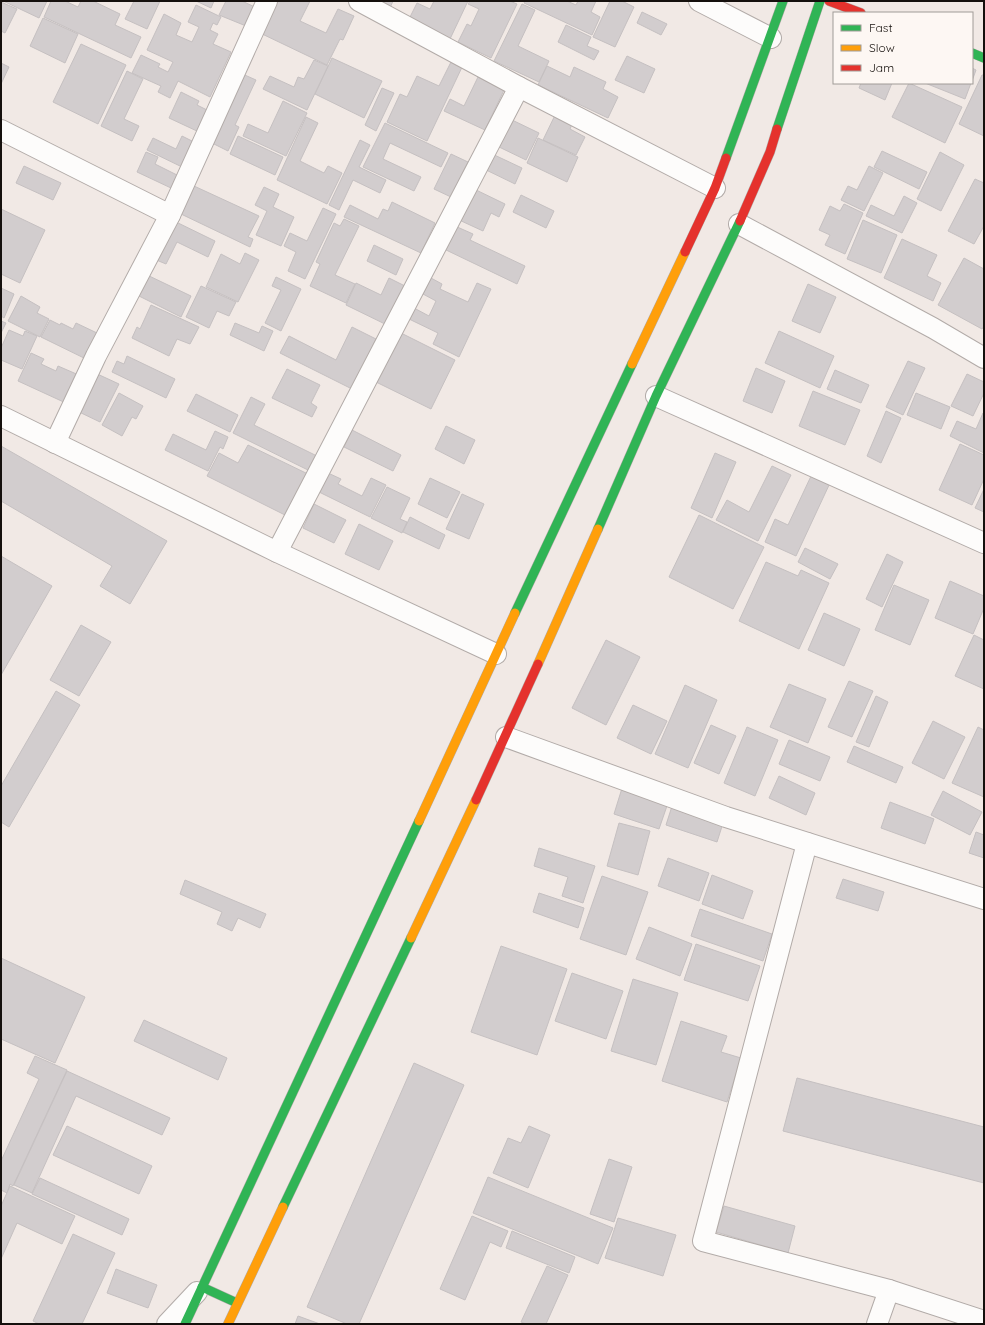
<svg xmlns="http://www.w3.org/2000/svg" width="985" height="1325" viewBox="0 0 985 1325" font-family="Quicksand,sans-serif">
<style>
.building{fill:#d2cdce;stroke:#c5c0c1}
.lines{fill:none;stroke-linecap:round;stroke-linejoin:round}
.street-casing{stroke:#b2aba8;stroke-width:22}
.fast-casing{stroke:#b2aba8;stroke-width:10}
.slow-casing{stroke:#b2aba8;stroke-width:10}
.jam-casing{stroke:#b2aba8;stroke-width:10}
.street{stroke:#fdfcfb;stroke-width:20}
.fast{stroke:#30b455;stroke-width:9}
.slow{stroke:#ff9f0a;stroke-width:9}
.jam{stroke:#e5322d;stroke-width:9}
</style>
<rect width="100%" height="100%" fill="#f1e9e5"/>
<g class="building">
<polygon points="3,1 47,1 39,18"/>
<polygon points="51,1 65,1 78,7 81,1 93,1 120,14 115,25 141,37 131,58 44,17"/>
<polygon points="134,1 160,1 147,29 125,19"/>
<polygon points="196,1 214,1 211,8"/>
<polygon points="226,1 242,1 259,9 251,28 219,15"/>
<polygon points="273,1 310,1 300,21 326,33 338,9 354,16 343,40 340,39 327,65 258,32"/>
<polygon points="377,1 393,1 390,8"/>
<polygon points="434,1 468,1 450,39 409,19 417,3 430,9"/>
<polygon points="470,1 510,1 517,4 491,58 458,42 467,24 471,26 479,9 468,4"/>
<polygon points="525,1 567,1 576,5 578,1 596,1 591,12 600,17 592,35 524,3"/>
<polygon points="610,1 622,1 634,7 615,47 593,37"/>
<polygon points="1,2 17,9 5,33 1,31"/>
<polygon points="522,4 535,10 518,46 549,61 539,82 494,61"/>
<polygon points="196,5 221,17 217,25 213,23 210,30 218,34 213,44 231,52 210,97 178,81 170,98 158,92 161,86 132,73 141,55 160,64 158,67 168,72 173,62 147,50 164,14 181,23 176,35 192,42 199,27 188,22"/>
<polygon points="642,12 667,24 661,35 637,23"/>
<polygon points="43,18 78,34 65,63 30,46"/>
<polygon points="566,25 591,37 587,46 599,51 594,60 558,42"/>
<polygon points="81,44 126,65 98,124 53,102"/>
<polygon points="627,56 655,69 644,93 615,80"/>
<polygon points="332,58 382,81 364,118 315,94"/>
<polygon points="453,58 464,63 427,141 387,122 400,94 407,97 417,76 439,86"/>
<polygon points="314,60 328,66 307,110 263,89 270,76 294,87 298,77 304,79"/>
<polygon points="1,63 9,67 1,84"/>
<polygon points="547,66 570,77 574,67 606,82 603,89 618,97 608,118 538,85"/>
<polygon points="972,68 976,70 972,81"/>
<polygon points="127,71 143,79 124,119 139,126 132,141 101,126"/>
<polygon points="238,72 256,80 235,125 239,127 228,151 206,140"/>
<polygon points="982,75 984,75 984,136 959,124"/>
<polygon points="478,77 504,90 485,130 444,111 450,99 464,106"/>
<polygon points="861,83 892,83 885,100 859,88"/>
<polygon points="909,83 962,107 945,143 892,117"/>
<polygon points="925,83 971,83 965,99"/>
<polygon points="382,88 394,93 376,131 365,125"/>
<polygon points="181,92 199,101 197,105 209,111 199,132 169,118"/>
<polygon points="283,101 307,113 286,156 243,136 248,124 268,133"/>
<polygon points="558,109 575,117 570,129 585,137 576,155 543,140"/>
<polygon points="306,117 318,123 300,161 324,173 328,166 342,173 327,204 277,180"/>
<polygon points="510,119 539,133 526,160 497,146"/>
<polygon points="385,123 448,153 441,167 390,143 383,159 421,177 414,191 363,167"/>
<polygon points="182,136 194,142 182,167 147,150 153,138 176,149"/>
<polygon points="238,136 283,157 275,175 230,154"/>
<polygon points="538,138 578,157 567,182 527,163"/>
<polygon points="360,140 370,145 359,167 386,180 380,193 353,180 339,210 329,205"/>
<polygon points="882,151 927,172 919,189 874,167"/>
<polygon points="146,152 158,157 155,164 177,175 171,188 137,172"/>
<polygon points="488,152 522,168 515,184 480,167"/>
<polygon points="940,152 964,165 941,211 917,199"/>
<polygon points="451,154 468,162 451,197 434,189"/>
<polygon points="24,166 61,183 53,200 16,183"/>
<polygon points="869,166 883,173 864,211 841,200 848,186 857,190"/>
<polygon points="975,179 984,183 984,226 974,244 948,231"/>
<polygon points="194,186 259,216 248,237 253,239 250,247 181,214"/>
<polygon points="264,187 279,194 273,207 294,217 281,246 256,235 267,211 255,205"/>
<polygon points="472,188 505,204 499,217 491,213 483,231 457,219"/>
<polygon points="521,195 554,211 546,228 513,212"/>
<polygon points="904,196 917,203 902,233 866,216 871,205 894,216"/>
<polygon points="392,202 435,223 421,253 344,217 350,205 378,219 383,209 388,211"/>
<polygon points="844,204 863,213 845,254 825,245 830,235 819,230 830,206 840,211"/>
<polygon points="323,208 336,214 305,279 288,271 296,252 284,246 290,233 307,241"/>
<polygon points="1,209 45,230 20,283 1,274"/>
<polygon points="344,219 359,226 335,275 355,284 346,303 310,286 320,264 316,262 334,223 340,226"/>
<polygon points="172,220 215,241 208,257 177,242 166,264 154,259"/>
<polygon points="863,220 897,235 881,273 847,259"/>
<polygon points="455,226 473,234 470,240 525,266 517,284 444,249"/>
<polygon points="902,239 937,255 927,276 941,283 933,301 884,278"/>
<polygon points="374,245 403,259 396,275 367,261"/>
<polygon points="245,253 259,260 238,302 206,287 221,254 240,264"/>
<polygon points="964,258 984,269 984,326 982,329 938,305"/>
<polygon points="145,274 191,296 181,317 135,294"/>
<polygon points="276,277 301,289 281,331 265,323 281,290 272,286"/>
<polygon points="389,278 405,286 387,325 346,305 356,283 381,295"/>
<polygon points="431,278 442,284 440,289 468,302 477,283 491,289 459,357 433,344 438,333 409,319 414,308 429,316 436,301 423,294"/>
<polygon points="808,284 836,297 820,333 792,321"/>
<polygon points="201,286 236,302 229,316 217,311 209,328 186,317"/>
<polygon points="1,288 14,294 4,318 1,316"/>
<polygon points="21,296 40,307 37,313 49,319 40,337 8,321"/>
<polygon points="151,305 199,327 190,344 177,339 169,356 132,338 137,327 140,329"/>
<polygon points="50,320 60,325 61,323 73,329 76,323 97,333 88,360 41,337"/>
<polygon points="1,321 6,323 1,333"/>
<polygon points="235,323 259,333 262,326 273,331 264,351 230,335"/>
<polygon points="352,327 376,339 352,389 280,353 289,336 336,360"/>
<polygon points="9,330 23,336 25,331 37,336 22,369 1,360 1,348"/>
<polygon points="779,331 834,356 820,388 765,363"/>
<polygon points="401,333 455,360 431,409 376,382"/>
<polygon points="31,353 44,359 41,364 56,371 58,366 81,376 68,404 18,381"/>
<polygon points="127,356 175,379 166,398 112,372 117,361 124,364"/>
<polygon points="908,361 925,368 903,415 886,407"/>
<polygon points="756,368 785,381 772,413 743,401"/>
<polygon points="287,369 320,385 311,403 317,407 312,417 272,398"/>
<polygon points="835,370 869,385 861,403 827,389"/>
<polygon points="93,372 119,384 100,422 75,410"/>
<polygon points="967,374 984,382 984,393 973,416 951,406"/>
<polygon points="813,391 860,410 845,445 799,426"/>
<polygon points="119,393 143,406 136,419 132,417 122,436 102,425"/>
<polygon points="916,393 950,407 941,429 907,415"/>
<polygon points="196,394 238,415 230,432 187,411"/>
<polygon points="251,397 265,404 254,425 319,457 312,472 233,433"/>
<polygon points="886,411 901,418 881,463 867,456"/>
<polygon points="983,413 984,453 950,436 957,421 976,429"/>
<polygon points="446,426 475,440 464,464 435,449"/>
<polygon points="352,430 401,455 393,471 344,447"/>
<polygon points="215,431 228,437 223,449 220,447 208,471 165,450 173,434 206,450"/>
<polygon points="960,444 984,455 984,479 972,505 939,490"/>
<polygon points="248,445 310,475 289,517 207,476 219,453 238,463"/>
<polygon points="1,446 167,541 130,604 100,586 112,566 1,501"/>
<polygon points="715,453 736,462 712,518 691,508"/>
<polygon points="772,466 791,475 758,541 716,520 727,500 749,512"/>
<polygon points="328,473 341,479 338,484 362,496 371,478 386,485 370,517 319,492"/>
<polygon points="812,474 830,483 796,556 765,542 775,519 788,525"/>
<polygon points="430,478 460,492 447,518 418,504"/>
<polygon points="387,487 410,498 400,519 407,522 402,533 371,518"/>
<polygon points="984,489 984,512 975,508"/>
<polygon points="462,494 484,504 469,539 446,529"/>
<polygon points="314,504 346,520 334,543 303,528"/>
<polygon points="699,515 764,547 733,609 669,577"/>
<polygon points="410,517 445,535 439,549 403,532"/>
<polygon points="359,524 393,541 379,570 345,554"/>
<polygon points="805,548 838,564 830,579 798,562"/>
<polygon points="887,554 903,562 882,607 866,599"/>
<polygon points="1,556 52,586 1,675"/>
<polygon points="766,562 798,576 801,570 829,583 799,649 739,621"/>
<polygon points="950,581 984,596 984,608 973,634 935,618"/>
<polygon points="894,585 929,600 910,645 875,630"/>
<polygon points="824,613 860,629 844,666 808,650"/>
<polygon points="81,625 111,642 79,696 50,680"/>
<polygon points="974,635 984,640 984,689 955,676"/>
<polygon points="606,640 640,657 606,725 572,708"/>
<polygon points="849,681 873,691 852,737 828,727"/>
<polygon points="789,684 826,699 808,743 770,727"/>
<polygon points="685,685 717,700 688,768 655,754"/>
<polygon points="56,691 80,705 9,827 1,822 1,786"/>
<polygon points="876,696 888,702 869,747 856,742"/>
<polygon points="633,705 667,721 651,754 617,738"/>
<polygon points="933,721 965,737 944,779 912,763"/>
<polygon points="711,725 736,736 719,774 694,763"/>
<polygon points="747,727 778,740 755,796 724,783"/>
<polygon points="978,727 984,730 984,797 952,783"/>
<polygon points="789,740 830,757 820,781 779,764"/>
<polygon points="854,746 903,767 896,783 847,762"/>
<polygon points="779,776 815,793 806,815 769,798"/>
<polygon points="623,785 669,800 659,829 614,814"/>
<polygon points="943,791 982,812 970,835 931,815"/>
<polygon points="890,802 934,819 925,844 881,828"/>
<polygon points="673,803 724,820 717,842 666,825"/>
<polygon points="619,823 650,831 638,875 607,866"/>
<polygon points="976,832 984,835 984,858 969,853"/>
<polygon points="539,848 595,866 583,903 562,896 568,877 534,866"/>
<polygon points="668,858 709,873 699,901 658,886"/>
<polygon points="712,875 753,891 743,919 702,904"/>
<polygon points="602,876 648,892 626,955 580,939"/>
<polygon points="843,879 884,892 878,911 836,898"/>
<polygon points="185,880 266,914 260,928 238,918 232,931 217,924 222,912 180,894"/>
<polygon points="539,893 584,908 578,928 533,912"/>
<polygon points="700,909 772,934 763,961 691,936"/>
<polygon points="649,927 692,944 680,976 636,959"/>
<polygon points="696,944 760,966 748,1001 684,980"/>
<polygon points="501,946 567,969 537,1055 471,1032"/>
<polygon points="1,958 85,997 55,1063 1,1039"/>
<polygon points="572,973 623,991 606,1039 555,1021"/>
<polygon points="633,979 678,993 656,1065 611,1051"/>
<polygon points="144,1020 227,1058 218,1080 134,1041"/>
<polygon points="681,1021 727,1036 721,1052 741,1058 727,1102 662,1081"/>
<polygon points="35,1056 67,1070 13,1186 10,1184 7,1193 1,1190 1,1161 39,1079 27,1073"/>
<polygon points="414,1063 464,1085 359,1324 347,1324 307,1307"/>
<polygon points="67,1071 170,1118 162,1135 76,1096 32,1193 14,1185"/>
<polygon points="797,1078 984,1127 984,1183 783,1131"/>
<polygon points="67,1126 152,1166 139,1194 53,1155"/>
<polygon points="529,1126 550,1135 528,1188 493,1173 508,1138 521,1143"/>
<polygon points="609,1159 632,1167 614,1222 590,1214"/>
<polygon points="488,1177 613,1228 598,1264 473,1213"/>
<polygon points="40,1178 129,1219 122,1235 32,1194"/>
<polygon points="10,1186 75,1216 62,1244 17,1223 1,1259 1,1206"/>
<polygon points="724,1206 795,1226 788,1253 716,1232"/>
<polygon points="472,1216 508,1231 501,1247 490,1242 465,1300 440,1289"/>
<polygon points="618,1218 676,1235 663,1276 605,1258"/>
<polygon points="512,1231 575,1257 569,1273 506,1248"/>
<polygon points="73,1234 115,1253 82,1324 39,1324 33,1321"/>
<polygon points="547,1266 568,1275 546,1324 526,1324 521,1322"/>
<polygon points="116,1269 157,1285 148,1308 107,1293"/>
<polygon points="298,1316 320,1324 295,1324"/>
</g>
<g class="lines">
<g class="street-casing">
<g id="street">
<polyline points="359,1 519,87 715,188"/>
<polyline points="699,1 771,38"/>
<polyline points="1,130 170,215"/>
<polyline points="739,224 933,328 984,358"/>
<polyline points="656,396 984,543"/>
<polyline points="1,416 277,552 496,654"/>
<polyline points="55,443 96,356 170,215 267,1"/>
<polyline points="277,552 519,87"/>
<polyline points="506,737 726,817 984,899"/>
<polyline points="807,843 703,1241 889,1290 877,1324"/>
<polyline points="889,1290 984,1321"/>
<polyline points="167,1324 197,1292"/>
</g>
</g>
<g class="fast-casing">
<g id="fast">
<polyline points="972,53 984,58"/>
<polyline points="777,129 820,1"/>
<polyline points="726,158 783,1"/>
<polyline points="598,529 656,396 740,221"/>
<polyline points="515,613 632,364"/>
<polyline points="283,1207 411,938"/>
<polyline points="202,1287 237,1303"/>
<polyline points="185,1324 419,821"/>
</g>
</g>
<g class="slow-casing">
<g id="slow">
<polyline points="632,364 685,252"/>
<polyline points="538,664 598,529"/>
<polyline points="419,821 515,613"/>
<polyline points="411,938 476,800"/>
<polyline points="228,1324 283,1207"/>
</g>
</g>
<g class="jam-casing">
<g id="jam">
<polyline points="829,1 861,13"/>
<polyline points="740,221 770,152 777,129"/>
<polyline points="685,252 715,188 726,158"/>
<polyline points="476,800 538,664"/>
</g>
</g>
<use href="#street" class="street"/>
<use href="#fast" class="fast"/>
<use href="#slow" class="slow"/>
<use href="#jam" class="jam"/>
</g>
<rect width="985" height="1325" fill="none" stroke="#15100d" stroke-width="4"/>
<rect x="833" y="12" width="140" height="72" fill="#fdf7f3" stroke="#a09b97"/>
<rect x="841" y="25" width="20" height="6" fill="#30b455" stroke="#a09b97"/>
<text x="869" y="32" font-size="12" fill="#15100d">Fast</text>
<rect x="841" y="45" width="20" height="6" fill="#ff9f0a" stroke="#a09b97"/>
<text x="869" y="52" font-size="12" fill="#15100d">Slow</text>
<rect x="841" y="65" width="20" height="6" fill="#e5322d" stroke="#a09b97"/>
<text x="869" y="72" font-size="12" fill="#15100d">Jam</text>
</svg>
